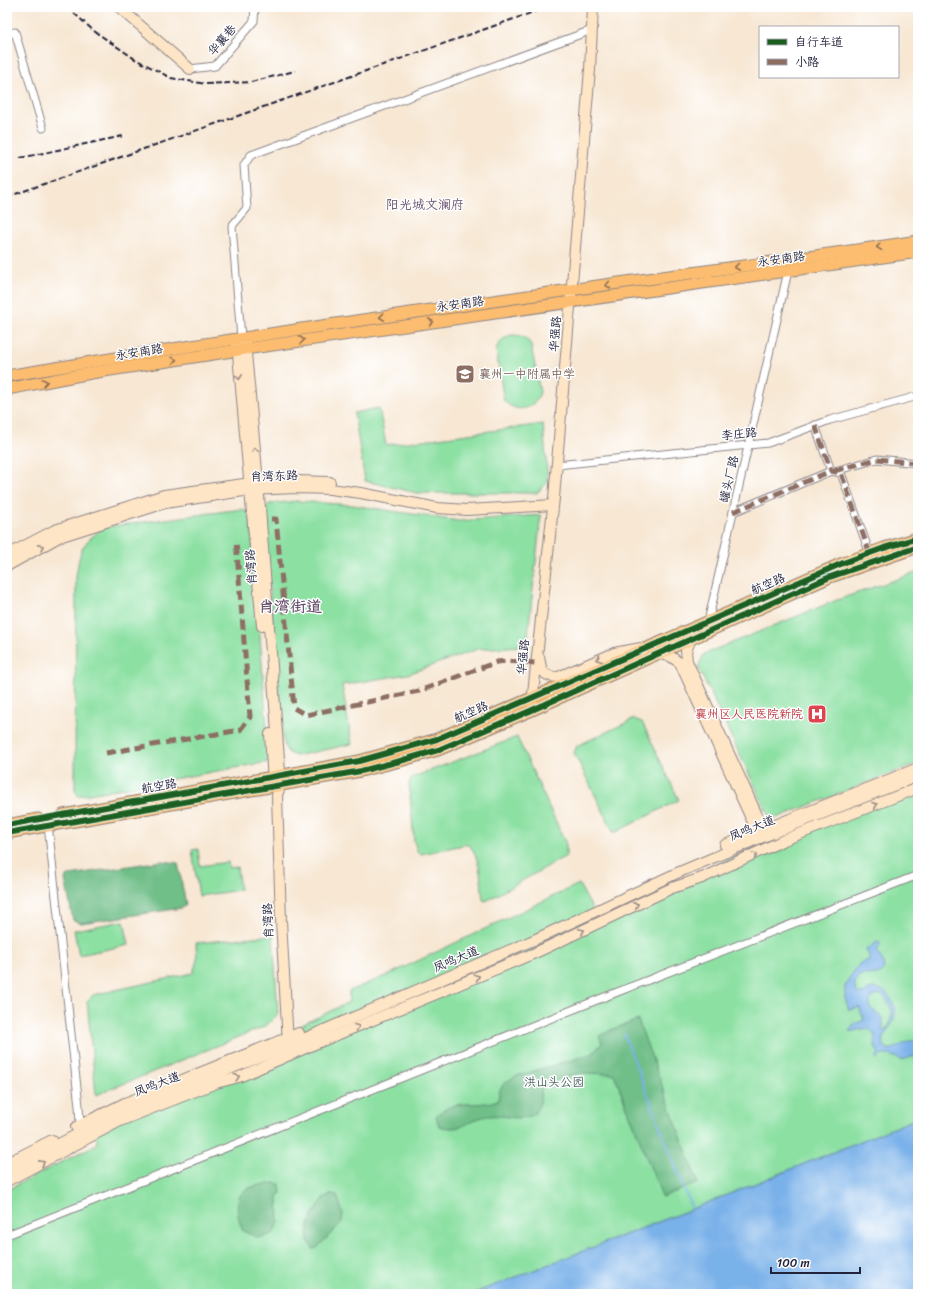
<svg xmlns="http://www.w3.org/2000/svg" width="925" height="1301" viewBox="0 0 925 1301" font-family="Sriracha,'LXGW WenKai TC',sans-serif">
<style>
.green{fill:#8be0a2;stroke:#56816e}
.forest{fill:#70be88;stroke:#497062}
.water{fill:#79b1e9;stroke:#4e6a92;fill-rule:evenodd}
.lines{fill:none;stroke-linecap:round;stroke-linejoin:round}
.stream{stroke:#79b1e9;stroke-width:2}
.street-casing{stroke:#8c8487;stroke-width:9}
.secondary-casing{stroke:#8c8487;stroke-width:12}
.primary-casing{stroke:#8c8487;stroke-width:13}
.street{stroke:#fff;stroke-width:7}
.secondary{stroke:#fee5c5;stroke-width:10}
.primary{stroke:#fcbd6f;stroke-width:11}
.rail{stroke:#22223b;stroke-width:2;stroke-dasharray:6 3;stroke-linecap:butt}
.quiet{stroke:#8d6e63;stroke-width:5;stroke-dasharray:10 5;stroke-linecap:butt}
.cycleway-casing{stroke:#fff;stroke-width:8}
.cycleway{stroke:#1b5e20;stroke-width:6}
.oneway{stroke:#8f7055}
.oneway2{stroke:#9b8d87}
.labels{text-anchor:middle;stroke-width:3;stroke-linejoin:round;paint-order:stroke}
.street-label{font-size:12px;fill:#22223b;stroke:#fff}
.education-label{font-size:12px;fill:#785e54;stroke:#fff;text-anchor:start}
.health-label{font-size:12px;fill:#be3a42;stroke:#fff;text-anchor:end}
.park-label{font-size:12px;fill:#425b5a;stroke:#fff}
.neighbourhood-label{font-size:13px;fill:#69526d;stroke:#fff}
.district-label{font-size:16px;font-weight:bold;fill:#69526d;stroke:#fff}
</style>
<rect width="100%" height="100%" fill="#fff"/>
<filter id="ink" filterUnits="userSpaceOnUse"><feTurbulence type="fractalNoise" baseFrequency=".025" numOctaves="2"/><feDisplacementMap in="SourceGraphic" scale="8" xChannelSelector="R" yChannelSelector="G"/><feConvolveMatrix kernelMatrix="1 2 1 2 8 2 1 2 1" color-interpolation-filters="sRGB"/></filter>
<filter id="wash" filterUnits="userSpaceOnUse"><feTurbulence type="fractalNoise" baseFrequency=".012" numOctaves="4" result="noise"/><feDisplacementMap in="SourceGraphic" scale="16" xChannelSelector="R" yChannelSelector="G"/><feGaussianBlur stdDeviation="0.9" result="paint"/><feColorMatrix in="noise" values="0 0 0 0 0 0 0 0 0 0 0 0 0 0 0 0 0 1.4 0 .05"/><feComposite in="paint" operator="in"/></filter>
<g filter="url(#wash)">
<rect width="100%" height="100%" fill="#f7e7d3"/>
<g class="green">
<path d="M511,335C520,335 526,336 531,345L540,392C535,410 517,414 504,401L496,351C498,342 502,339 511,335Z"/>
<polygon points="379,408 386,445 543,424 548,482 537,493 417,493 365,481 354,413"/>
<path d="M297,501L352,505L459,521L541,515L527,643L522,646L478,649L408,674L342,685L352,744L296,756C282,752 284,742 282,730L263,514L269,504Z"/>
<path d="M242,509L247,512L251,518L269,756L268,762L78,796L75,789L76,577C80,550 81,542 106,527Z"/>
<polygon points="918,572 918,763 779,817 770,818 698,667 704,654 837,600"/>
<polygon points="634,719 642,722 679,800 614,833 574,753 577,746"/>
<path d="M517,737L566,844V856L486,901L483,900C481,882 481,857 468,844L421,854L417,851L414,841L409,784L411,778Z"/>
<polygon points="918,784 918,1118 692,1209 472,1294 7,1294 7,1190 97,1144 96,1125 349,1002 349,991 388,975 579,884 598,920 764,843"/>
<polygon points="198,849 200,866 228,862 229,868 237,867 240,890 199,896 192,850"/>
<polygon points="124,921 129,945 79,955 74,930"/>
<polygon points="273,935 278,1014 266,1026 96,1095 87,1001 93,995 193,973 197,960 196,943"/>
</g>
<g class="forest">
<polygon points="162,861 178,863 186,905 182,908 81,923 73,920 65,879 70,875"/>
<path d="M638,1020L698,1183L662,1197L614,1074L580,1073L561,1078L546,1086L541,1091L540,1103L534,1115C526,1117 517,1119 509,1117C501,1116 496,1115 487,1116C467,1120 463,1133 439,1126L436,1116C457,1096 475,1109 498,1100L499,1092L504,1083L516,1076L592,1054L602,1043L599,1036L613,1029Z"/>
<path d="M274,1183L280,1184L281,1193L278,1197L279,1222L273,1234L258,1238L243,1231C237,1218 232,1195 249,1188C257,1185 266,1184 274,1183Z"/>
<polygon points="331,1194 337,1195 343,1214 342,1222 317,1248 313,1249 308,1240 309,1224 312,1216 324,1198"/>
</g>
<g class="water">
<path d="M877,942L880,943V945L877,952C882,959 887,966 881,974L860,975C855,981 853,985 857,993L863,994C865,993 868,990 870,989C882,984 894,1000 895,1010C895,1015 894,1021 891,1025C888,1031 876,1043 887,1049C894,1052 906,1039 918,1040V1055L902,1060L890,1055H882L877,1059L876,1057L879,1054L875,1046V1035L869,1029H861L850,1032L849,1031L855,1024L864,1020L859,1007L849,1010L845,998V987L850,977L860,963L869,960V955L866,951L867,949ZM875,995C885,993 889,1003 892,1011L890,1024L885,1031L882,1030C886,1015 877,1016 870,1007V1000Z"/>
<polygon points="918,1118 918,1294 472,1294 692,1209"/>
</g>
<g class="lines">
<polyline class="stream" points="624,1034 692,1209"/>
</g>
</g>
<g filter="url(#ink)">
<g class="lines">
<g class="street-casing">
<g id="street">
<polyline points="7,34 15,32 43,128"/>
<polyline points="190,69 215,66 254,21 255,7"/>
<polyline points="241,338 232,226 247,208 244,165 251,155 592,30"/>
<polyline points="815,425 831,471 841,473 870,554"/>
<polyline points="557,465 768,443 830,420 918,396"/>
<polyline points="835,471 877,459 918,463"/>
<polyline points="733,512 831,471"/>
<polyline points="708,622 788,271"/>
<polyline points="48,825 79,1106 80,1125"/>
<polyline points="7,1235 602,998 918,875"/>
</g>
</g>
<g class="secondary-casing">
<g id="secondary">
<polyline points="119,7 190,69"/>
<polyline points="245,342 258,482 281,785 277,795 281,921 288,1043"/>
<polyline points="237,343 262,626"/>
<polyline points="7,555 55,530 164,495 258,482 296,481 330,482"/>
<polyline points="7,566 59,537 165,503 250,490 296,488 330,489 361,493 437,508 467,510 553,505"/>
<polyline points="691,639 686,651 687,661 762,826"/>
<polyline points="659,654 670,656 680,663 760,838"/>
<path d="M539,657C541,670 543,677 558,677L614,653L641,648"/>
<polyline points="532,703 554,498 590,69 593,7"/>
<polyline points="270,734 273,784"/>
<polyline points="725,845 918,768"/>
<polyline points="76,1127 125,1103 299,1033"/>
<polyline points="7,1163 52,1140"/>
<polyline points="7,1171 122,1111 273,1052 536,939 677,873 760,838 918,776"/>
<polyline points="7,1181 120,1121 216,1083 239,1077 315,1044 535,953 672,888 702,878 784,840 918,788"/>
</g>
</g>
<g class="primary-casing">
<g id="primary">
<path d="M7,376C194,344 382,317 570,290C686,273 802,259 918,241"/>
<polyline points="7,389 91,373 245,349 918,252"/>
<polyline points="63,815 359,761 437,739 843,563 884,548 918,538"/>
<polyline points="7,825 38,819"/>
<polyline points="7,833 361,771 400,761 438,750 530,711 830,577 918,547"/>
</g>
</g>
<use href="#street" class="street"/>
<use href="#secondary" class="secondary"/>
<use href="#primary" class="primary"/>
<g class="rail">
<polyline points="67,7 94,31 135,59 171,78 206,84 251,82 295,71"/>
<polyline points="20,158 123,136"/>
<polyline points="7,197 548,7"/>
</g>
<g class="quiet">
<polyline points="815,425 831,471 841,473 870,554"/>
<polyline points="834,471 877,459 918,463"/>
<polyline points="733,512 831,471"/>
<polyline points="271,519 276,519 294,708 306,715 419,691 497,662 507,661 535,663"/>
<polyline points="106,753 240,730 250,717 236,540"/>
</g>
<g class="cycleway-casing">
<g id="cycleway">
<polyline points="7,825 359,761 437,739 843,563 884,548 918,538"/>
<polyline points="7,833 361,771 400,761 438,750 530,711 830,577 918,547"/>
</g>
</g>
<use href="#cycleway" class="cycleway"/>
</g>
<defs><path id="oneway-chevron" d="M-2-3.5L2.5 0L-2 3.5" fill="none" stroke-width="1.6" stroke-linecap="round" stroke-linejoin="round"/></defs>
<g class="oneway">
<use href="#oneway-chevron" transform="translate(879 247) rotate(172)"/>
<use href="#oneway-chevron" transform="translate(737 267) rotate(173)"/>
<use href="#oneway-chevron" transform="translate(608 285) rotate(172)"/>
<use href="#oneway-chevron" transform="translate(382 317) rotate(172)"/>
<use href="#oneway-chevron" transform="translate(431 322) rotate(-8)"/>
<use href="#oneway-chevron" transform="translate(302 340) rotate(-8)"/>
<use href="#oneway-chevron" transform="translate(174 360) rotate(-9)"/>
<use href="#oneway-chevron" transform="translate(45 382) rotate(-11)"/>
</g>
<g class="oneway2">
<use href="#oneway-chevron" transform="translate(239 377) rotate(85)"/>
<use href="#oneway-chevron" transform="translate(255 450) rotate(-95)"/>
<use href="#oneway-chevron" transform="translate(41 547) rotate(-29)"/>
<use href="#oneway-chevron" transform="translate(599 659) rotate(157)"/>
<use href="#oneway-chevron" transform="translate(875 805) rotate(-22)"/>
<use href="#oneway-chevron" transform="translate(755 855) rotate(-25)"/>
<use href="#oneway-chevron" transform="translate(636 905) rotate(-26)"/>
<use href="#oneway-chevron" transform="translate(582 931) rotate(-25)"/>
<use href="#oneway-chevron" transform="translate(477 977) rotate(-22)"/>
<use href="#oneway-chevron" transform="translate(357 1027) rotate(-22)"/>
<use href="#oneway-chevron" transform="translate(237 1077) rotate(-17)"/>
<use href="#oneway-chevron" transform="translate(42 1163) rotate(-28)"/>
</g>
</g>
<defs>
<g id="school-square" transform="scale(1)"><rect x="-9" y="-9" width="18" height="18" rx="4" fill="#8d6e63" stroke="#fff"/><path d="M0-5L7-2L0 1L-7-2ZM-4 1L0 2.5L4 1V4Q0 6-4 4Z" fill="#fff"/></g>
<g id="hospital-square" transform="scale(1)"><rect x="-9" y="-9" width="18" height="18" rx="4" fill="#e0444e" stroke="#fff"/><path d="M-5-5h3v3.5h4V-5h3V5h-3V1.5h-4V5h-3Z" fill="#fff"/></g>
</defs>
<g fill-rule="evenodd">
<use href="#school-square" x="465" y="374"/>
<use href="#hospital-square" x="817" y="714"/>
</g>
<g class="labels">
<g class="street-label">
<text transform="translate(222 40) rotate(-49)" y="4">华襄巷</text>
<text transform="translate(781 259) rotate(-8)" y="4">永安南路</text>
<text transform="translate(460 304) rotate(-8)" y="4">永安南路</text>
<text transform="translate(555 334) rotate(-85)" y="4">华强路</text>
<text transform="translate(139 352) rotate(-9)" y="4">永安南路</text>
<text transform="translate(739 434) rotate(-6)" y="4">李庄路</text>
<text transform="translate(274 476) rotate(-2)" y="4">肖湾东路</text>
<text transform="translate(729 479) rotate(-77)" y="4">罐头厂路</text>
<text transform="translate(251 567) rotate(-94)" y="4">肖湾路</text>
<text transform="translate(768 584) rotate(-23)" y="4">航空路</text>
<text transform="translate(523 657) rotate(-84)" y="4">华强路</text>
<text transform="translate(471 712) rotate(-23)" y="4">航空路</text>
<text transform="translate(159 786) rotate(-10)" y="4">航空路</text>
<text transform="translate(752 828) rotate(-22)" y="4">凤鸣大道</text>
<text transform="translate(268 921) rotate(-92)" y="4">肖湾路</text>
<text transform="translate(456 959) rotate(-23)" y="4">凤鸣大道</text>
<text transform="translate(157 1084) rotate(-21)" y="4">凤鸣大道</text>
</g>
<g class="education-label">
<text x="479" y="378">襄州一中附属中学</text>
</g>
<g class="health-label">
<text x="803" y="718">襄州区人民医院新院</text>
</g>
<g class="park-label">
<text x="554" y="1086">洪山头公园</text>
</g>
<g class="neighbourhood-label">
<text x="425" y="209">阳光城文澜府</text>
</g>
<g class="district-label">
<text x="290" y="612">肖湾街道</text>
</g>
</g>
<rect width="925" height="1301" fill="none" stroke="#fff" stroke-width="24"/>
<rect x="759" y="26" width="140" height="52" fill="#ffffff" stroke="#a7a7b1"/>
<rect x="767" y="39" width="20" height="6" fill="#1b5e20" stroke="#a7a7b1"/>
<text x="795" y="46" font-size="12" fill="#22223b">自行车道</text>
<rect x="767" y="59" width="20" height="6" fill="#8d6e63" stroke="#a7a7b1"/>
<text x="795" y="66" font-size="12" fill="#22223b">小路</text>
<path d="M771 1267v6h89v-6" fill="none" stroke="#22223b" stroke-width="2"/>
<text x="777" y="1267" font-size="12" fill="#22223b" stroke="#ffffff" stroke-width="3" paint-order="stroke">100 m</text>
</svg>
